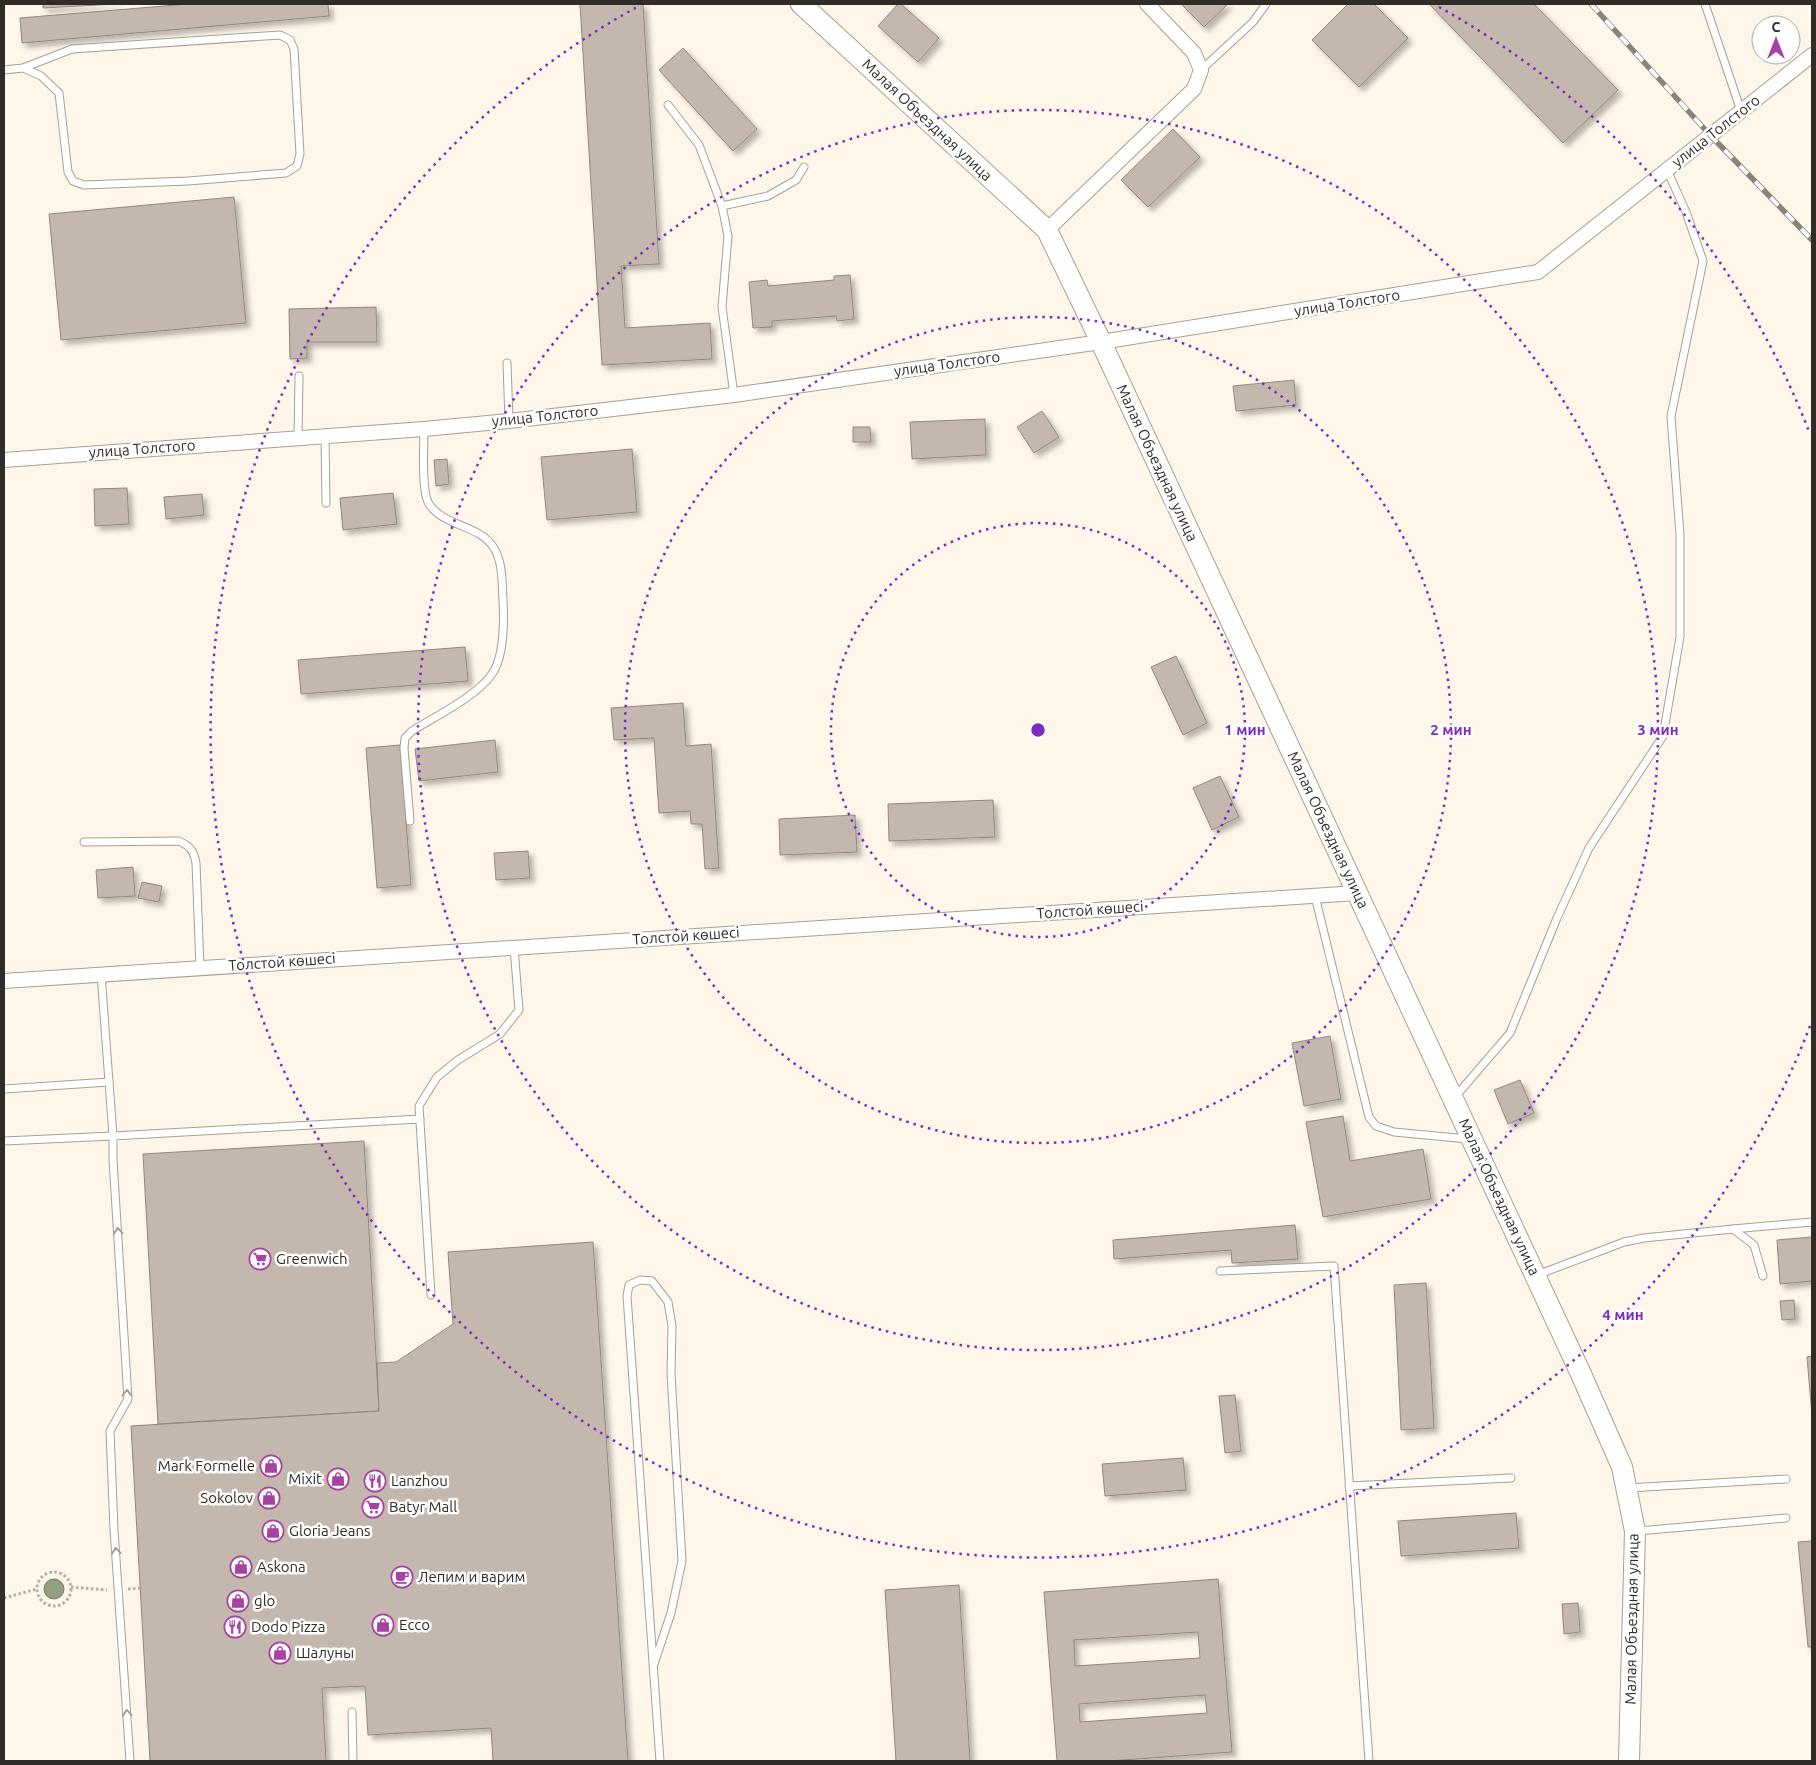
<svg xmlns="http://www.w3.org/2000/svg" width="1816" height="1765" viewBox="0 0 1816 1765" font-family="Ubuntu,sans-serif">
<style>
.water{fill:#91a07e;stroke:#747e64}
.building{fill:#c4b7ae;stroke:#93877e;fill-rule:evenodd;filter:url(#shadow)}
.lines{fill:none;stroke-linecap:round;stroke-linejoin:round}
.lane-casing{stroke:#a7a093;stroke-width:9}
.street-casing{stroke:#a7a093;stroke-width:16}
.secondary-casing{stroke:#a7a093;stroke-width:22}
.path{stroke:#b4aea4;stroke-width:3;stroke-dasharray:2.5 2.5;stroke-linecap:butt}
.lane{stroke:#fff;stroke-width:7}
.street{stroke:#fff;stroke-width:14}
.secondary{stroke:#fff;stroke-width:20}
.rail-casing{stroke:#89847b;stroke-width:5.5}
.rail{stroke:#fff;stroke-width:4;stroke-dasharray:11;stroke-linecap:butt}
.oneway{stroke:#a2a09e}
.ring{fill:none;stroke:#7b2cbf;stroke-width:2.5;stroke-dasharray:2.5 5}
.labels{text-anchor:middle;stroke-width:5;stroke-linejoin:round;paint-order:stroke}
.street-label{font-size:15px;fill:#302d28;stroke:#fff}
.poi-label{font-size:15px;fill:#302d28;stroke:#fff;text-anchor:start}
.centre{fill:#7b2cbf;stroke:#fff;stroke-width:2.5}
.ring-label{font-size:15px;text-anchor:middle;font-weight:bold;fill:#7b2cbf;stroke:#fff;stroke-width:5;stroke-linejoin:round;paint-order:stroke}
</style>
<defs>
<filter id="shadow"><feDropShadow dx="4.5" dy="4.5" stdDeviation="2.5" flood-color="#0004"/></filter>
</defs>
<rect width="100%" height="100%" fill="#fef6e9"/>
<circle class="water" cx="54" cy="1589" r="10"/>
<g class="building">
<polygon points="43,4 116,4 43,8"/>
<polygon points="188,4 328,4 329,16 22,43 20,18"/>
<polygon points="580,4 643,4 659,264 621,266 625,328 710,323 712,359 602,365"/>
<polygon points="898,4 901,4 939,38 918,62 878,26"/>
<polygon points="1181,4 1228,4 1204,27"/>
<polygon points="1348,4 1374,4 1408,38 1359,87 1312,40"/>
<polygon points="1429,4 1534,4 1618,90 1563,143"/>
<polygon points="683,48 757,129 733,151 659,70"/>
<polygon points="1173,129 1200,157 1148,207 1121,180"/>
<polygon points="234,197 246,323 61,340 49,214"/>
<polygon points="850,275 854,319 837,321 836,316 772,321 772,327 753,328 749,282 767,280 768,286 834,280 834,276"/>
<polygon points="376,307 377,342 307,342 307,358 290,359 289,309"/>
<polygon points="1294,380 1296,405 1236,411 1233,386"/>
<polygon points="1042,411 1059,437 1034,453 1017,427"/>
<polygon points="985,419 986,455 912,459 910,422"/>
<polygon points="853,427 870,427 871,442 853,442"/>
<polygon points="632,449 637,512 547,520 541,457"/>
<polygon points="447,459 449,484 436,486 434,460"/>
<polygon points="127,488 129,524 95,526 94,489"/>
<polygon points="393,493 397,524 343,530 340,498"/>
<polygon points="202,494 204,515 166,519 164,497"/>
<polygon points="465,647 468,681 301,694 298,660"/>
<polygon points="1176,656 1207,723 1183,735 1151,667"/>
<polygon points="683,703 686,746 711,744 719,868 705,869 702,824 691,824 690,811 659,813 654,738 614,740 611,708"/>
<polygon points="495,740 498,772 419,781 415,749"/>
<polygon points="400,745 411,885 377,888 366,748"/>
<polygon points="1220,776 1239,817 1212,830 1193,788"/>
<polygon points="993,800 995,837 889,841 888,804"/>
<polygon points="855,815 857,852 780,855 779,819"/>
<polygon points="528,851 530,878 496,880 494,853"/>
<polygon points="133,867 135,896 98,898 96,870"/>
<polygon points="142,882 162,886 159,902 138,898"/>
<polygon points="1330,1036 1341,1099 1304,1106 1292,1043"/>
<polygon points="1520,1080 1534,1113 1508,1124 1494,1090"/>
<polygon points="1343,1116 1350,1161 1423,1149 1431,1199 1323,1217 1306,1122"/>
<polygon points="364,1141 379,1411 158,1424 143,1154"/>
<polygon points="1295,1225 1298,1259 1232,1263 1231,1250 1114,1259 1113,1240"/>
<polygon points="1812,1237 1812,1281 1780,1284 1777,1240"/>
<polygon points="593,1242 628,1761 493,1761 491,1728 368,1735 365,1686 322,1688 326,1761 150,1761 131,1426 379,1411 377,1363 396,1362 453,1324 448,1252"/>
<polygon points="1426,1283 1434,1428 1401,1430 1394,1285"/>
<polygon points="1794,1300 1795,1319 1782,1320 1780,1301"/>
<polygon points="1812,1356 1812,1415 1807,1357"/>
<polygon points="1235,1395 1241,1451 1225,1453 1219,1396"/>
<polygon points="1183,1458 1186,1490 1105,1496 1102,1464"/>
<polygon points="1516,1513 1519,1548 1401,1556 1398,1521"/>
<polygon points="1812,1541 1812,1647 1808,1647 1798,1542"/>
<path d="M1218,1579L1232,1752L1109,1761H1057L1044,1592ZM1198,1632L1200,1658L1075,1666L1074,1640ZM1205,1695L1207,1713L1080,1722L1079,1704Z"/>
<polygon points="959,1585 970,1761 896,1761 885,1590"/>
<polygon points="1578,1603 1580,1632 1564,1634 1562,1604"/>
</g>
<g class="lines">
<g class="lane-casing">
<g id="lane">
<polyline points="1705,4 1741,111"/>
<polyline points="4,70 23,68 72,49 280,35 290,40 294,49 300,154 297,166 286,173 188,181 84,185 73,181 68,172 59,93 41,76 23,68"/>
<polyline points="1201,70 1253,22 1266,4"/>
<polyline points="668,105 699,145 722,206 728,236 722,307 734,395"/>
<polyline points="722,206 768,196 796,180 804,167"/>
<polyline points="507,363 509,421"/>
<polyline points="325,436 326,503"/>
<polyline points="298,437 299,376"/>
<path d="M410,821L404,748L405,738L412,731C436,716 477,696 492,674C504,657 504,620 503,600C502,583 503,563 494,548C479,524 444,527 429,504C421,492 424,445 424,429"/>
<path d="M84,842L179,841C190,846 194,851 196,863L200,967"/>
<polyline points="1315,896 1369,1117 1376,1126 1394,1132 1468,1139"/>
<polyline points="4,1089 109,1082"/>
<polyline points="1455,1097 1510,1033 1557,918 1589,848 1663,736 1680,637 1680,535 1671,416 1703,261 1686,212 1667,170"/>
<polyline points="4,1141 113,1136 101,974"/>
<polyline points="1220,1271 1334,1266 1369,1761"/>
<polyline points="1537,1275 1624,1242 1644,1238 1733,1229"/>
<polyline points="1763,1276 1754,1245 1733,1229 1812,1222"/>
<polyline points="431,1295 419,1106 437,1077 458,1060 500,1034 519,1010 514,947"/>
<polyline points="1349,1486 1511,1478"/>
<polyline points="1627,1488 1786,1479"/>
<polyline points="1638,1531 1786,1518"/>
<polyline points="653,1667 671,1613 682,1561 671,1374 672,1326 668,1302 652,1281 640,1280 629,1285 627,1296 660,1761"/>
<polyline points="352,1712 353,1761"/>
<polyline points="130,1761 114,1530 110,1431 128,1399 113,1160 113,1136 420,1119"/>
</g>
</g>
<g class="street-casing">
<g id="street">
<polyline points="1047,230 1194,89 1201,70 1194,53 1147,4"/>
<polyline points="4,460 424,429 509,421 734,395 1101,342 1538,272 1812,55"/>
<polyline points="4,981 1357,893"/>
</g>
</g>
<g class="secondary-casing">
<polyline id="secondary" points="801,4 1047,230 1101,342 1581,1374 1622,1467 1635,1531 1629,1761"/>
</g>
<g class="path">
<circle cx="54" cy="1589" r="17"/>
<polyline points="71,1587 107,1590"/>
<polyline points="128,1589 140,1588"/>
<polyline points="4,1598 37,1589"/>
</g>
<use href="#lane" class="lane"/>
<use href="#street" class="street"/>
<use href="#secondary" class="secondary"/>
<g class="rail-casing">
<polyline id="rail" points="1591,4 1710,135 1812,240"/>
</g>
<use href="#rail" class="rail"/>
</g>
<defs><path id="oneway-chevron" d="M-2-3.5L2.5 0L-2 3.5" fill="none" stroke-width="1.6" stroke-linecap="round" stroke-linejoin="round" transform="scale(1.25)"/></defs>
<g class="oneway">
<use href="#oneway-chevron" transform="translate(118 1231) rotate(-95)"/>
<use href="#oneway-chevron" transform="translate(127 1393) rotate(-89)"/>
<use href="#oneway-chevron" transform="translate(116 1551) rotate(-95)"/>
<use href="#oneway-chevron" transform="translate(127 1713) rotate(-94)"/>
</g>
<g class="ring">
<circle cx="1038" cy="730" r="207"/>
<circle cx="1038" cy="730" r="413"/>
<circle cx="1038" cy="730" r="620"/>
<path d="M1810 1026A827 827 0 1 1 637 7M1439 7A827 827 0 0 1 1810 434"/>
</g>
<defs>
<g id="supermarket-ring" transform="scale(1.125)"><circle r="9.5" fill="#fff" stroke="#a841a4" stroke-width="1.5"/><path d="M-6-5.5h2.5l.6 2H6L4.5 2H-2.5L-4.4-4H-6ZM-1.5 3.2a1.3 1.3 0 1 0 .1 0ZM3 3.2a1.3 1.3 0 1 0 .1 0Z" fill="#a841a4"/></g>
<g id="shop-ring" transform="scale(1.125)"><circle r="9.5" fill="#fff" stroke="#a841a4" stroke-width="1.5"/><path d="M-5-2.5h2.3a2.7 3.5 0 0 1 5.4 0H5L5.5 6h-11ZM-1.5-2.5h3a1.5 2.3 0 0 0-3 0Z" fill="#a841a4"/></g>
<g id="restaurant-ring" transform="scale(1.125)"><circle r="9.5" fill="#fff" stroke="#a841a4" stroke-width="1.5"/><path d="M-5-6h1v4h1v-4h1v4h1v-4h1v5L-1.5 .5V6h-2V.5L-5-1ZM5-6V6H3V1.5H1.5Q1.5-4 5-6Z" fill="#a841a4"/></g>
<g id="cafe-ring" transform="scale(1.125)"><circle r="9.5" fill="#fff" stroke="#a841a4" stroke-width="1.5"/><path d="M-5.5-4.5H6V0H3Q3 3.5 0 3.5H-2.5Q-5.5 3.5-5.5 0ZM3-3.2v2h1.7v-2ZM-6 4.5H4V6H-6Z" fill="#a841a4"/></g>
</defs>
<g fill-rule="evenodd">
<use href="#supermarket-ring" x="260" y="1259"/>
<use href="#shop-ring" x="271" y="1466"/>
<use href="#shop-ring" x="338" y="1479"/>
<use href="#restaurant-ring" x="375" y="1481"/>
<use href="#shop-ring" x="269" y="1498"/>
<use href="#supermarket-ring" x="373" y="1507"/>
<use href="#shop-ring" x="273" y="1531"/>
<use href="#shop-ring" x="241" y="1567"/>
<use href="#cafe-ring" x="402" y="1577"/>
<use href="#shop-ring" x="238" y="1601"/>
<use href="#shop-ring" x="383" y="1625"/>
<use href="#restaurant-ring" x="235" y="1627"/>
<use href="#shop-ring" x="280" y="1653"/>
</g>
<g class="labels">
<g class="street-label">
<text transform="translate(927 120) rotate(43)" y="5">Малая Объездная улица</text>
<text transform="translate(1716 131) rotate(-38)" y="5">улица Толстого</text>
<text transform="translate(1347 303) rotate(-9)" y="5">улица Толстого</text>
<text transform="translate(947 364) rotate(-8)" y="5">улица Толстого</text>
<text transform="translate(545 416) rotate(-6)" y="5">улица Толстого</text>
<text transform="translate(142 449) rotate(-4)" y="5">улица Толстого</text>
<text transform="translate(1157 463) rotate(65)" y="5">Малая Объездная улица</text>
<text transform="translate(1328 830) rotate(65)" y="5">Малая Объездная улица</text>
<text transform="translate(1090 910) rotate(-4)" y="5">Толстой көшесі</text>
<text transform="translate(686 936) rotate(-4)" y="5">Толстой көшесі</text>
<text transform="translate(282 962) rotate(-4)" y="5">Толстой көшесі</text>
<text transform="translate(1499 1197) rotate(65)" y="5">Малая Объездная улица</text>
<text transform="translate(1632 1619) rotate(-89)" y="5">Малая Объездная улица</text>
</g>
<g class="poi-label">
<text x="276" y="1264">Greenwich</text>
<text x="255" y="1471" text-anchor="end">Mark Formelle</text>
<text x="322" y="1484" text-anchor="end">Mixit</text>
<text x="391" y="1486">Lanzhou</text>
<text x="253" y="1503" text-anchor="end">Sokolov</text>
<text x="389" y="1512">Batyr Mall</text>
<text x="289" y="1536">Gloria Jeans</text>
<text x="257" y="1572">Askona</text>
<text x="418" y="1582">Лепим и варим</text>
<text x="254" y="1606">glo</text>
<text x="399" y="1630">Ecco</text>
<text x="251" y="1632">Dodo Pizza</text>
<text x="296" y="1658">Шалуны</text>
</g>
</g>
<circle cx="1038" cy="730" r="8" class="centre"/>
<g class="ring-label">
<text x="1245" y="735">1 мин</text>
<text x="1451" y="735">2 мин</text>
<text x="1658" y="735">3 мин</text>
<text x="1623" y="1320">4 мин</text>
</g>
<rect width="1816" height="1765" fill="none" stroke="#302d28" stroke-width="10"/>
<g transform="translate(1776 40)"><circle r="24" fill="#ffffff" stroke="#acaba9"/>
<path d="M0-4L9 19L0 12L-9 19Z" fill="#a841a4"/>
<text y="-8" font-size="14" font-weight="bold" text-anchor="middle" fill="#302d28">С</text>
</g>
</svg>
